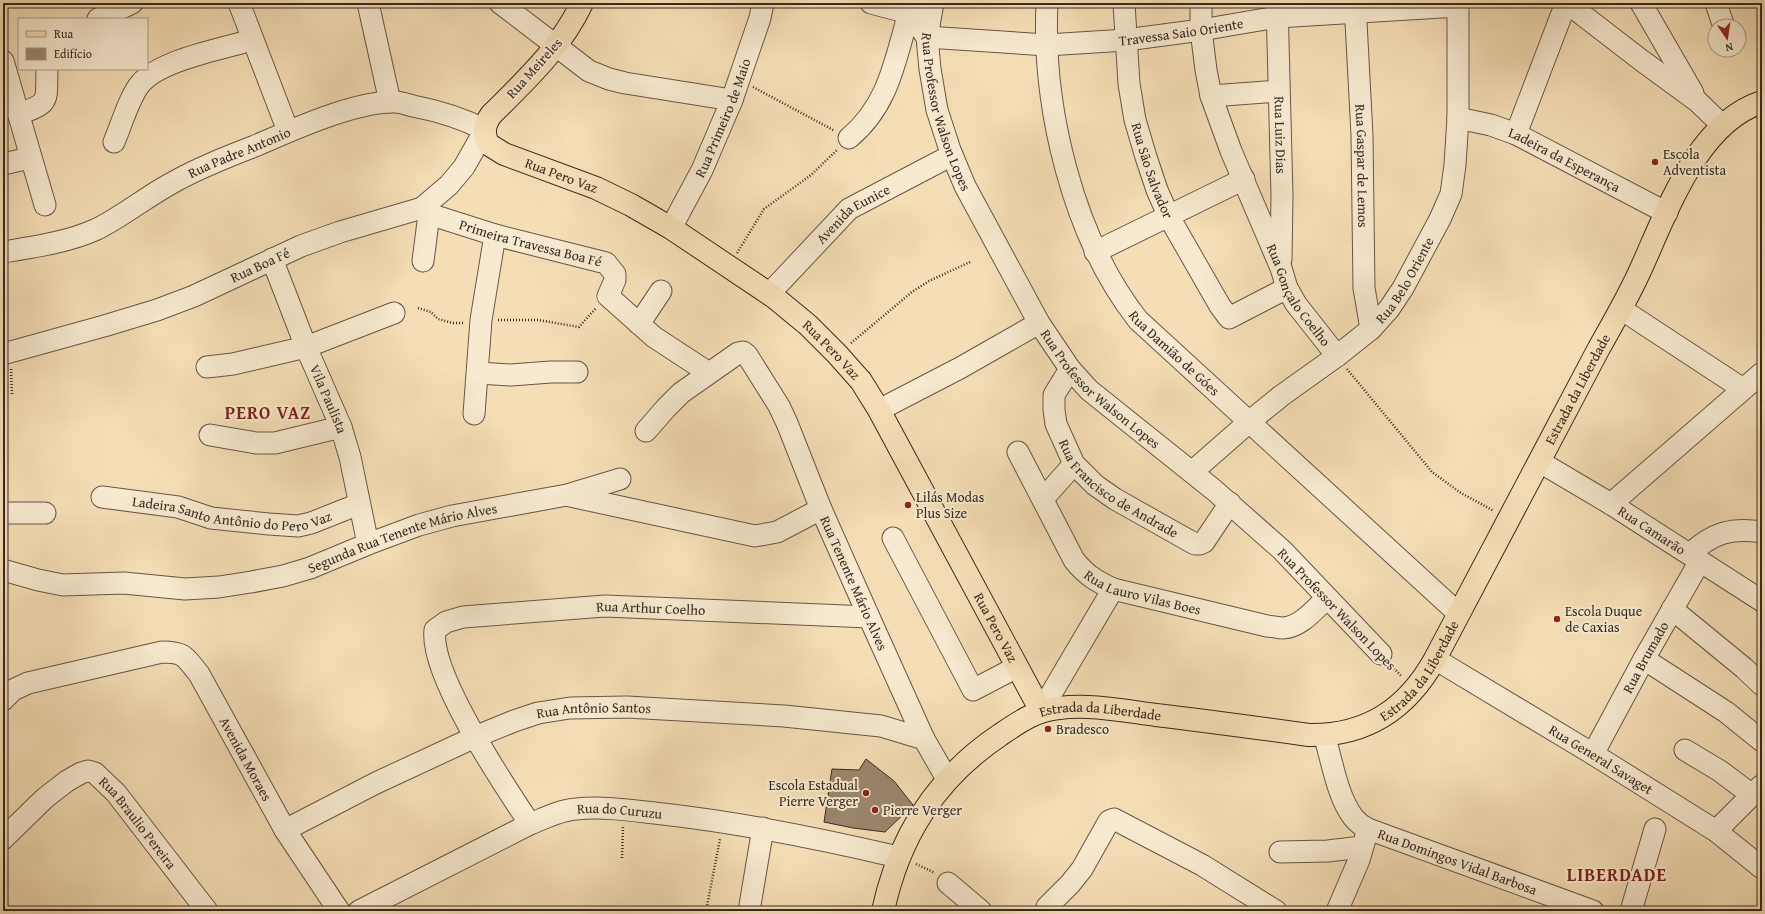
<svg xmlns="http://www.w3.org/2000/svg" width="1765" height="914" viewBox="0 0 1765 914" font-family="'Gentium Book Plus',serif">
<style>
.building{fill:#9a876e;stroke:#382920}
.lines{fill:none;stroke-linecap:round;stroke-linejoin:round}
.minor-casing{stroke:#675646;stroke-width:23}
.major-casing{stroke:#382920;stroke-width:24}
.path{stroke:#382920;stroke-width:2.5;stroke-dasharray:1 2;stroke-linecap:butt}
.minor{stroke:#f8ead0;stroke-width:21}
.major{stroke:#f5deb6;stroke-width:22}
.poi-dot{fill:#8f2418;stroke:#f8ead0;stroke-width:1.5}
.labels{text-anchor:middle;stroke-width:4;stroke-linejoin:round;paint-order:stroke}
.street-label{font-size:14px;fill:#382920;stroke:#f8ead0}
.poi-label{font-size:14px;fill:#382920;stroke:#f8ead0;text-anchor:start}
.district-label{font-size:18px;font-weight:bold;letter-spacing:1px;fill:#7a1f14;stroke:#f8ead0}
</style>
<rect width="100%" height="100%" fill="#f5deb6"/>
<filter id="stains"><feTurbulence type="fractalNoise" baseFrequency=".005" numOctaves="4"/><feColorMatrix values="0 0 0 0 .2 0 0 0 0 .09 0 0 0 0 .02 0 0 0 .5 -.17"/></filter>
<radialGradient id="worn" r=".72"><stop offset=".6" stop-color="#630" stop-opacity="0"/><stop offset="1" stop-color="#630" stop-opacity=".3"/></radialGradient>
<polygon class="building" points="866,759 894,781 913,805 885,832 853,828 824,822 832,769 859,770"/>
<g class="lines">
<g class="minor-casing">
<g id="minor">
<polyline points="239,3 288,131"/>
<polyline points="368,3 390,102"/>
<polyline points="500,3 589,71 609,79 625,83 732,100"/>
<polyline points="871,3 909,13 921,9"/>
<path id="s1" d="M933,3L927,37L930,69L937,110L950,150L965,186L1039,323L1070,369L1089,390L1214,490L1282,550L1381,654"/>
<path id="s2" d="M1047,3C1042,108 1073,237 1138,320L1459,614"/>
<path id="s3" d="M1124,3L1129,84L1135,120L1146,157L1157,190L1169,217L1220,306L1229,318L1287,288"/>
<path id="s4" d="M1201,3V30L1206,70L1211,96L1231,151L1281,268L1287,288L1296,304L1337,356"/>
<path id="s5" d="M1277,3L1282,196L1281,259"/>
<path id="s6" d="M1355,3L1362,135L1364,288L1371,329"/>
<polyline points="1567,3 1641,60 1697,101 1722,125"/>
<polyline points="1641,3 1693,93"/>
<polyline points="1716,3 1723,24"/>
<path id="s7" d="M909,13L927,37L1047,45L1126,40L1201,30L1277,17L1458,6"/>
<polyline points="98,19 132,3"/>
<polyline points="3,61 45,205"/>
<polyline points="1211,96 1278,91"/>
<path d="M18,114C51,103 46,102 47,69"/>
<path id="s8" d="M1458,118L1491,125L1516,134L1667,213"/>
<polyline points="1516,134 1566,3"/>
<path d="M849,138C889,105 895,60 909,13"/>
<path d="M114,142C121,126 130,95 141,83C161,60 221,49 252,40"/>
<polyline points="3,164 30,158"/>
<path id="s9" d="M422,208L429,214L495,235L606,263L615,274V280L608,296L654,337L709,373"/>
<path id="s10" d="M671,228L702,170L732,100L760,18L763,3"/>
<path id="s11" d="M3,252C34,247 69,242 97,229C123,216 146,197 172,183C198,168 227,157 255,146C292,130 349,104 389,102C397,101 406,104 413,106C439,111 462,118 485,130L464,167L449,185L422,208L340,232L301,246L194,296L157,310L104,326L3,354"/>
<polyline points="1095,252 1244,179"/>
<path id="s12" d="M272,259L306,347L341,427L350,457L368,544"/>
<polyline points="423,261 429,214"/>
<path id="s13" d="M769,294L849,209L952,155"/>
<polyline points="1621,309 1743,389"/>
<polyline points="639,324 661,291"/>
<polyline points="207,367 233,364 306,347 394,313"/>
<path id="s14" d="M1070,369L1054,395V410L1056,424L1074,464L1095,485L1115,499L1195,544H1200L1204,542L1230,503"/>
<polyline points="478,373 511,375 551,372 577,372"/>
<polyline points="879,410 960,368 1039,323"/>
<polyline points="474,414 481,320 495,235"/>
<path id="s15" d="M646,431L666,408L681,393L738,353L743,352L747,355L779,406L787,423L821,509L869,617L924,739L947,779"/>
<polyline points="210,435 256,443 275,443 341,427"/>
<path id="s16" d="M1018,452L1074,560C1086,575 1096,581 1113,589L1267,626C1272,626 1278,628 1283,628C1301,627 1315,609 1327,598"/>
<path id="s17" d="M1540,462L1611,504L1762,601"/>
<path id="s18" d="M1192,472L1249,422L1281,396L1337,356L1371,329L1389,309L1403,288L1440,219L1451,194L1455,165L1458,118V3"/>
<polyline points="570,496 755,536 777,532 821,509"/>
<path id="s19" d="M102,497L178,507L211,518L269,524L298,526L311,523L359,504"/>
<polyline points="1043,499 1074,464"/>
<polyline points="1611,504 1762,373"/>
<polyline points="3,513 45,513"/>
<polyline points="893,538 973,690 1017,667"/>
<path d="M1690,554C1712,533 1732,527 1762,532"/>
<path id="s20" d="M3,570L38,580L63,585L124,583L185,589L219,587L251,582L283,576L310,568L368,544L419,525L452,516L567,495L620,479"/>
<polyline points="1672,609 1744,668 1762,685"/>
<path id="s21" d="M1435,659L1593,754L1716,831L1762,868"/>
<polyline points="1644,659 1726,712 1762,741"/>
<path id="s22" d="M3,700L13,690L28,683L162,652C185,652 185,657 199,674L285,830L339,911"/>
<polyline points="1041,711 1113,589"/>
<path id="s23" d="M1324,735C1332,760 1337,796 1353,817C1357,822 1362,826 1368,829L1593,911"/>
<polyline points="1685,750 1720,771 1752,795"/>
<path id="s24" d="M1593,754L1644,659L1700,561"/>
<path id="s25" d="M530,824C504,785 429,674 435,630L446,622L463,617L605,606L869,617"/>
<path id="s26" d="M285,830L376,783L475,737L514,721L538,713L570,708L627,707L784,716L881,726L924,739"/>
<polyline points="1716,831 1761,786"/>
<path id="s27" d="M3,839L45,798L67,781L81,773L88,771L95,773L116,793L207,911"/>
<polyline points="1280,852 1328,851 1362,847"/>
<polyline points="948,883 981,911"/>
<path id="s28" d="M359,911L530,824C545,818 560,810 576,809C605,806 635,811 663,814C743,823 821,839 898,857"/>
<polyline points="749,911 763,828"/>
<polyline points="1046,911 1047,907 1070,884 1082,869 1109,821 1114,819 1202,865 1276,911"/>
<polyline points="1337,911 1359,860 1368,829"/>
<polyline points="1631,911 1655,829"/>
</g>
</g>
<g class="major-casing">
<g id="major">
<path id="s29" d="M582,3C560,49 527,79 491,115C484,125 483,133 488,144L504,154L596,188L631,205L671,228L774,297L808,325L837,354L861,381L879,410L1041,711"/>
<path id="s30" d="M883,911C899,836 936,778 1000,735C1019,722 1036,710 1059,708C1091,704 1124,711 1156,715C1207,721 1258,728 1309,735C1367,736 1407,709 1435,659L1599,348C1613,323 1627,299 1639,273C1666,215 1696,123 1762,102"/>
</g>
</g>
<g class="path">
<polyline points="753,87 835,131"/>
<polyline points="737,253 764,209 811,175 838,149"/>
<polyline points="418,308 431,312 438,319 453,323 464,323"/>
<polyline points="498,320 538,320 579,327 596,308"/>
<polyline points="851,343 912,292 929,281 970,262"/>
<polyline points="11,369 12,395"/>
<polyline points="1347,369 1432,472 1461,493 1494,511"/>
<polyline points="1392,666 1402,677"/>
<polyline points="622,858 623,827"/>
<polyline points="916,864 935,873"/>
<polyline points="706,911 720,839"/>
</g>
<use href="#minor" class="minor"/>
<use href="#major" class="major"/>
</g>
<g class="poi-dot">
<circle cx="1655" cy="162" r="4"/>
<circle cx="908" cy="505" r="4"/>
<circle cx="1557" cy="619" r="4"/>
<circle cx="1048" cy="729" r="4"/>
<circle cx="866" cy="793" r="4"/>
<circle cx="875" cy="810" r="4"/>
</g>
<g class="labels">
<g class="street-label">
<text dy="5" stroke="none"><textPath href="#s7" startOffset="285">Travessa Saio Oriente</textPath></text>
<text transform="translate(534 68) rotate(-48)" y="5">Rua Meireles</text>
<text dy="5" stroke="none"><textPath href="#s1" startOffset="112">Rua Professor Walson Lopes</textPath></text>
<text dy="5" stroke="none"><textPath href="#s10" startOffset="122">Rua Primeiro de Maio</textPath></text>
<text dy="5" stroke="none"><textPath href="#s5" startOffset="132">Rua Luiz Dias</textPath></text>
<text dy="5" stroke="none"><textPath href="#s11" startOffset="259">Rua Padre Antonio</textPath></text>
<text dy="5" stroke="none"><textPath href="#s8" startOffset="115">Ladeira da Esperança</textPath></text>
<text dy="5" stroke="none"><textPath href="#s6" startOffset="163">Rua Gaspar de Lemos</textPath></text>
<text dy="5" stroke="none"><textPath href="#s3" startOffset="171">Rua São Salvador</textPath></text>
<text dy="5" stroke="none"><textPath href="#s29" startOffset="256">Rua Pero Vaz</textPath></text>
<text dy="5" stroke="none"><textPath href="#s13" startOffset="117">Avenida Eunice</textPath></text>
<text dy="5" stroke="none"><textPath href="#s9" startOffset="115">Primeira Travessa Boa Fé</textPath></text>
<text transform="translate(260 265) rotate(-25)" y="5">Rua Boa Fé</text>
<text dy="5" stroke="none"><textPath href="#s18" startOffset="289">Rua Belo Oriente</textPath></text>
<text dy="5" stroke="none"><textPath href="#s4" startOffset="312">Rua Gonçalo Coelho</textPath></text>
<text dy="5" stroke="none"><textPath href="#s29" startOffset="580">Rua Pero Vaz</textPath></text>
<text dy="5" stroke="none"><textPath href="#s2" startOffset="385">Rua Damião de Góes</textPath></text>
<text dy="5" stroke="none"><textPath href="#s1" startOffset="436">Rua Professor Walson Lopes</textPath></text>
<text dy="5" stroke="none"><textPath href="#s30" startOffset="995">Estrada da Liberdade</textPath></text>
<text dy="5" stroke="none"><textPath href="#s12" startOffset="151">Vila Paulista</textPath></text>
<text dy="5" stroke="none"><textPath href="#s14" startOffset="153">Rua Francisco de Andrade</textPath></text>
<text dy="5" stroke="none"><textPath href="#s19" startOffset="132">Ladeira Santo Antônio do Pero Vaz</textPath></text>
<text dy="5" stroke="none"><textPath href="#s17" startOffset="131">Rua Camarão</textPath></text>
<text dy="5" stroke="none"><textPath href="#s20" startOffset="409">Segunda Rua Tenente Mário Alves</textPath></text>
<text dy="5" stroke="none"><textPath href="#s15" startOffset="384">Rua Tenente Mário Alves</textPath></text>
<text dy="5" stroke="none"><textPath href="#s16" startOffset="200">Rua Lauro Vilas Boes</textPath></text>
<text dy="5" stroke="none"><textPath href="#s25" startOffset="438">Rua Arthur Coelho</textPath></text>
<text transform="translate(1337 609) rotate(46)" y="5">Rua Professor Walson Lopes</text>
<text dy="5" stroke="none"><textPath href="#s29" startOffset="904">Rua Pero Vaz</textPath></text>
<text dy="5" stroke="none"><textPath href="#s24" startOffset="110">Rua Brumado</textPath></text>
<text dy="5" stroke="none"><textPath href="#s30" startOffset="671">Estrada da Liberdade</textPath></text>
<text dy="5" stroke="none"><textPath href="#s26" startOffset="335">Rua Antônio Santos</textPath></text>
<text dy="5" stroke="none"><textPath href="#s30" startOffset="324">Estrada da Liberdade</textPath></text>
<text dy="5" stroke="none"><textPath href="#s22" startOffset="311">Avenida Moraes</textPath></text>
<text dy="5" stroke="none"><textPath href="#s21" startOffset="194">Rua General Savaget</textPath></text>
<text dy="5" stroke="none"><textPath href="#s28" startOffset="284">Rua do Curuzu</textPath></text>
<text dy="5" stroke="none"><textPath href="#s27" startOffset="183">Rua Braulio Pereira</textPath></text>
<text dy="5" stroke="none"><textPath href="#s23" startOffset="202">Rua Domingos Vidal Barbosa</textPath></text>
</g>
<g class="poi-label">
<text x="1663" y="159">Escola<tspan x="1663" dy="16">Adventista</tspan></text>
<text x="916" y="502">Lilás Modas<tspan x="916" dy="16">Plus Size</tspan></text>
<text x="1565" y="616">Escola Duque<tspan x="1565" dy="16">de Caxias</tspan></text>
<text x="1056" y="734">Bradesco</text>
<text x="858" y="790" text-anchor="end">Escola Estadual<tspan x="858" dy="16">Pierre Verger</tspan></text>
<text x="883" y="815">Pierre Verger</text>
</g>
<g class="district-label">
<text x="268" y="419">PERO VAZ</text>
<text x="1617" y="881">LIBERDADE</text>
</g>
</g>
<rect width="1765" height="914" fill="none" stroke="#f5deb6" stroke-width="16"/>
<rect x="4" y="4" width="1757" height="906" fill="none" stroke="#382920" stroke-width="2"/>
<rect x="8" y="8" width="1749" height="898" fill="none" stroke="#382920"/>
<rect x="18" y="18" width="130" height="52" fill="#f8ead0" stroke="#ab9d8a"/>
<rect x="26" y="31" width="20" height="6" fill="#f5deb6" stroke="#ab9d8a"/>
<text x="54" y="38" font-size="12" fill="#382920">Rua</text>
<rect x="26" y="48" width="20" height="12" fill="#9a876e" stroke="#ab9d8a"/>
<text x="54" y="58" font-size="12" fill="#382920">Edifício</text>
<g transform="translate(1727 38) rotate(167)"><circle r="19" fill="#f8ead0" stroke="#ab9d8a"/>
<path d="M0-3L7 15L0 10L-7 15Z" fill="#8f2418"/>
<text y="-6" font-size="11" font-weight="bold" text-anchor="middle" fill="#382920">N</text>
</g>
<rect width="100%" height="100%" filter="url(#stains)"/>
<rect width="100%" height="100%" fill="url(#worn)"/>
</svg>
